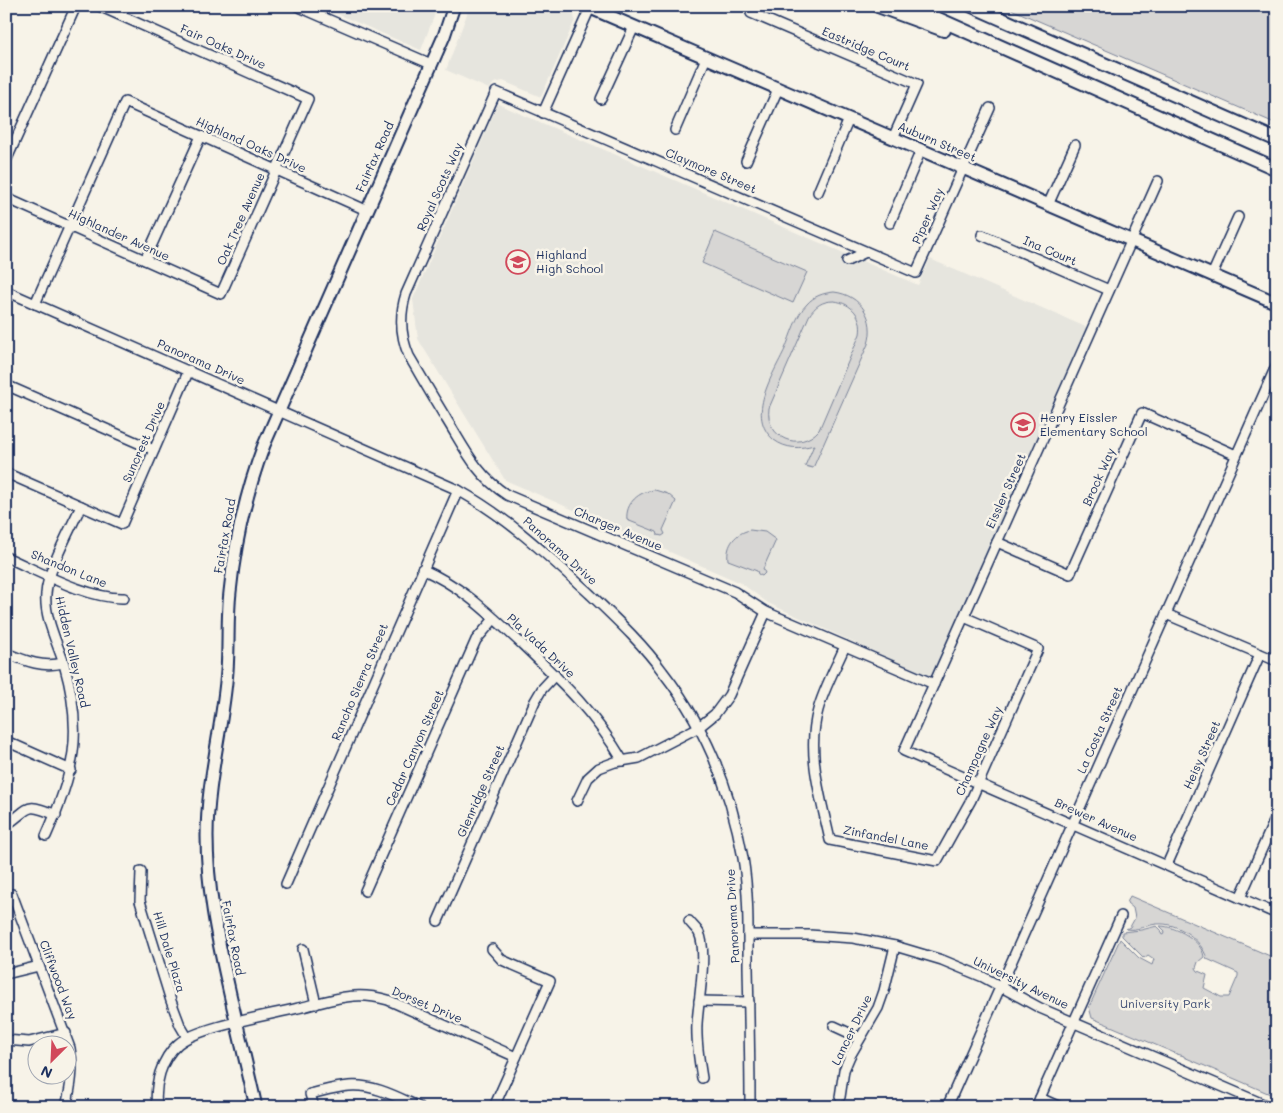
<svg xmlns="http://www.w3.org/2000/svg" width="1283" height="1113" viewBox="0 0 1283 1113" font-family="Mali,sans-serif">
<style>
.built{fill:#e6e5de}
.green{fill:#d7d6d4;stroke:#798299;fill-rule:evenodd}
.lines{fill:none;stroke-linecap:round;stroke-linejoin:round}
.minor-casing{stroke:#1b2f5e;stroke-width:12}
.major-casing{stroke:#1b2f5e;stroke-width:15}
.highway-casing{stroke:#1b2f5e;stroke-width:16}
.minor{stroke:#f7f3e8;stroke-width:9}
.major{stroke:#f7f3e8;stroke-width:11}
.highway{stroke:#f7f3e8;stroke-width:12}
.labels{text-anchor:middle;stroke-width:5;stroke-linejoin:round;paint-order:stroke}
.street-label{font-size:12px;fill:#1b2f5e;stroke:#f7f3e8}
.poi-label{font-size:12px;fill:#1b2f5e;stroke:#f7f3e8;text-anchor:start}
.park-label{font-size:12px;fill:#415076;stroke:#f7f3e8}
</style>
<rect width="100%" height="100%" fill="#f7f3e8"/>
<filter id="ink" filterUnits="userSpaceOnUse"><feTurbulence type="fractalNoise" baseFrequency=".02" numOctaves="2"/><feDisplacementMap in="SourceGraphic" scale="10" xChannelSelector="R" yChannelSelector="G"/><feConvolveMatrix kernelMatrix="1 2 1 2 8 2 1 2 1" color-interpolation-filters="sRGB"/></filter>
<g filter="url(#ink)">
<g class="built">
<polygon points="319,6 438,6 421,50"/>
<polygon points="470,6 555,6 574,15 575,20 541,97 503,81 494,83 489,89 446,70"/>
<polygon points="498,104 918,285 930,259 1088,328 932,678 768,603 741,583 505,480 418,339 413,299"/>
</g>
<g class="green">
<polygon points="1004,6 1277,6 1277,124"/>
<polygon points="715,232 807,272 793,303 702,263"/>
<path d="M834,292C861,295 876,319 868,344L813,468L805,466L814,445C800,449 786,449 774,440C745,416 773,375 785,349C791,335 796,315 807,304C814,296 823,293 834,292ZM834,301C852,303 863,317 860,334L819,430C799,453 765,438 769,408L809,316C815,306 822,301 834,301Z"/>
<path d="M655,490L668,494L676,501L663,530L665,534L662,536L658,535L657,532L627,520C625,503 639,491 655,490Z"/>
<path d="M750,530L765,532L776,540L763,569L765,573L762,576L758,574L757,571L728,560C726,544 736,533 750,530Z"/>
<path d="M1130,896L1277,959V1097L1184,1057V1056L1177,1054L1092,1018L1089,1007L1120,939L1139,958L1152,965L1154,959L1148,955L1144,958L1122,936V932L1141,930L1157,926L1162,931L1161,934L1163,935L1165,931L1160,926C1175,926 1202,940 1204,957L1198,962L1196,968L1198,971L1207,975L1204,988L1221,997H1229L1238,976V973L1207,959C1202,940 1178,922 1157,924C1146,925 1137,931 1126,929L1130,927L1135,918L1133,908L1127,903Z"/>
</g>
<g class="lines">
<g class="minor-casing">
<g id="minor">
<polyline points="297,6 431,64"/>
<polyline points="751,13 917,84 893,138"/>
<polyline points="601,99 634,27"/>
<polyline points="543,113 590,8"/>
<polyline points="675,130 706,58"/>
<polyline points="6,161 76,6"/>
<polyline points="746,161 778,89"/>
<polyline points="1158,181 904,751 1277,914"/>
<polyline points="818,192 849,119"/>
<polyline points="6,198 221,294 308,99 99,6"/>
<polyline points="1048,205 1075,145"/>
<polyline points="890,223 921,150"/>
<polyline points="982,235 1109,290"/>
<polyline points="145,260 201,136"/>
<polyline points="847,261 866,252"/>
<polyline points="1212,275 1238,217"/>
<path d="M6,291L458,490C510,519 547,555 591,595C616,619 642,643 663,672C705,726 731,790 743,858C749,894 748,930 748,967C749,1014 750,1060 750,1107"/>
<polyline points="35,304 125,102 366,210"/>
<polyline points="6,385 154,450"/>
<polyline points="6,473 122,524 189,370"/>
<polyline points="997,542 1070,574 1142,413 1236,455"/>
<path d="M6,557C40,572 88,599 124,598"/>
<path d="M422,569C466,589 489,614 523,645C563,683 594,712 623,761"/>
<polyline points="1166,614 1277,661"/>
<path d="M845,646C836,667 824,688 818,710C806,753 821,798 830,840L937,861L971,800L1038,649L964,617"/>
<path d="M6,653C26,661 42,668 63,663"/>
<path d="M934,684L766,612L735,592L507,495C477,476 465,449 447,420C434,399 422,378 409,356C400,335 399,316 406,294L496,92L916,273L990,108"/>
<polyline points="6,741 71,770"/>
<polyline points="577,801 588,778 599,768 615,762 639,758 699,727 715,714 729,695 766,612"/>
<path d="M6,825C31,809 23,801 56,815"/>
<path d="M46,836C74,773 84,733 64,664C57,642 44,617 46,594C47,571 71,528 81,506"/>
<polyline points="1167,865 1260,654"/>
<polyline points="141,871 140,901 171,1001 180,1025 187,1037"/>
<polyline points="286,884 458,490"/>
<polyline points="365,891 476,640 494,619"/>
<path d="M12,894L70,1048C74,1069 71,1086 66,1107"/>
<polyline points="1240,898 1277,815"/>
<polyline points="438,921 535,701 542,689 555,675"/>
<path d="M689,921C692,925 697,929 699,933C708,951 698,1003 697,1024C696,1042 699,1060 702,1078"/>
<polyline points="748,935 809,935 853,938 895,946 942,960 983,977 1040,1008 1270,1107"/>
<polyline points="303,949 316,1004"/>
<polyline points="492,949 502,960 550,981 494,1107"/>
<polyline points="6,974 39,966"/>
<polyline points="699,1001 749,1002"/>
<polyline points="834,1026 860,1038"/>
<polyline points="6,1040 29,1042 66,1033"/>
<polyline points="840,1097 844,1070 850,1056 878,1008 884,991 895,946"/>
<polyline points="1040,1098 1060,1107"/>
<polyline points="6,1106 19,1107"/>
<path d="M157,1107C154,1085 161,1059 178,1044C197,1027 271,1015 298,1008C317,1004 336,997 354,996C366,995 377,997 388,1000L516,1057"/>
<path d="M314,1107L310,1094C323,1091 336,1087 349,1086C374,1084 397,1097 419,1107"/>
<polyline points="947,1107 1277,364"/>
<polyline points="1036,1107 1121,916"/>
</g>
</g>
<g class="major-casing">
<g id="major">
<polyline points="586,6 1277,303"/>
<path d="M256,1107C247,1066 237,1026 228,985C217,936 207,887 207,836C207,780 223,726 227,671C229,645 227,618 230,592C235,541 246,493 264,445L444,36L454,6"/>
</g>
</g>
<g class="highway-casing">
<g id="highway">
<polyline points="878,6 944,30"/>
<polyline points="909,6 1277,169"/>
<polyline points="972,6 1277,140"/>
</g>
</g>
<use href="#minor" class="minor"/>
<use href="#major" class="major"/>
<use href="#highway" class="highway"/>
</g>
</g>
<defs>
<g id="school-ring" transform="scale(1.25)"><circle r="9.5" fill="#f7f3e8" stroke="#d1495b" stroke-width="1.5"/><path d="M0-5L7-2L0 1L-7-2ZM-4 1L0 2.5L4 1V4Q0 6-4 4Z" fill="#d1495b"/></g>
</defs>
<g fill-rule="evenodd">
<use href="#school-ring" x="518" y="262"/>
<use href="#school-ring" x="1023" y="425"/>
</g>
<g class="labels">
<g class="street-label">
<text transform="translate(223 47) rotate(24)" y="4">Fair Oaks Drive</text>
<text transform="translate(866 49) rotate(23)" y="4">Eastridge Court</text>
<text transform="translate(937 142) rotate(23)" y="4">Auburn Street</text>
<text transform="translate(251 145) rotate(24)" y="4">Highland Oaks Drive</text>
<text transform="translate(375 157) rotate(-66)" y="4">Fairfax Road</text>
<text transform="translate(711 171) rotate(23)" y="4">Claymore Street</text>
<text transform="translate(440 187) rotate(-66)" y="4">Royal Scots Way</text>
<text transform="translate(928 216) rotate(-66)" y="4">Piper Way</text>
<text transform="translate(241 219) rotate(-66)" y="4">Oak Tree Avenue</text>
<text transform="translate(119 235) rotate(24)" y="4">Highlander Avenue</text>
<text transform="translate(1050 251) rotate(23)" y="4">Ina Court</text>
<text transform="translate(201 362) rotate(24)" y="4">Panorama Drive</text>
<text transform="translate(144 442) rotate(-66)" y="4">Suncrest Drive</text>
<text transform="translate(1099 477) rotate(-66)" y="4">Brock Way</text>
<text transform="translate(1006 491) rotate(-66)" y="4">Eissler Street</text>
<text transform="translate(618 529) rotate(23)" y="4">Charger Avenue</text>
<text transform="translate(225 536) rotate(-80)" y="4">Fairfax Road</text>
<text transform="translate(560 551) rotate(42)" y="4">Panorama Drive</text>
<text transform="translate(69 569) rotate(22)" y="4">Shandon Lane</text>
<text transform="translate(541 646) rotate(43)" y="4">Pla Vada Drive</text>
<text transform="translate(72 652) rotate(77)" y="4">Hidden Valley Road</text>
<text transform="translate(360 682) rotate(-67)" y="4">Rancho Sierra Street</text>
<text transform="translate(1100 730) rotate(-66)" y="4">La Costa Street</text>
<text transform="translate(415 748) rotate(-66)" y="4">Cedar Canyon Street</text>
<text transform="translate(979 751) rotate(-66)" y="4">Champagne Way</text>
<text transform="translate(1202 755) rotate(-66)" y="4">Heisy Street</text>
<text transform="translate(481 791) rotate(-66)" y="4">Glenridge Street</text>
<text transform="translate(1096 820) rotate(24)" y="4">Brewer Avenue</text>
<text transform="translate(886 838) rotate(11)" y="4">Zinfandel Lane</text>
<text transform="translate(733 916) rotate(-93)" y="4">Panorama Drive</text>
<text transform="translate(233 938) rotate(79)" y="4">Fairfax Road</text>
<text transform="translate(169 952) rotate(73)" y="4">Hill Dale Plaza</text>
<text transform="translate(58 980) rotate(69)" y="4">Cliffwood Way</text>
<text transform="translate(1021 983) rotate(26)" y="4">University Avenue</text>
<text transform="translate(427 1005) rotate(23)" y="4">Dorset Drive</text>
<text transform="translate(852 1030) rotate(-64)" y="4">Lancer Drive</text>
</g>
<g class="poi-label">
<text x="536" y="259">Highland<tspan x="536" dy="14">High School</tspan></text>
<text x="1040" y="422">Henry Eissler<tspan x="1040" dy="14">Elementary School</tspan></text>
</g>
<g class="park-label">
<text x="1165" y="1008">University Park</text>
</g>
</g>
<rect width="1283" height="1113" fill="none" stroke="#f7f3e8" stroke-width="25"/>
<rect x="12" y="12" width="1258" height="1088" fill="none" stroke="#1b2f5e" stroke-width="2" filter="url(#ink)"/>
<g transform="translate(52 1060) rotate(204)"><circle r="24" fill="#f7f3e8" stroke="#9fa5b1"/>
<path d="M0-4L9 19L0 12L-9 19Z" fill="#d1495b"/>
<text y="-8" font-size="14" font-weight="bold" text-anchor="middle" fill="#1b2f5e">N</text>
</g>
</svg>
